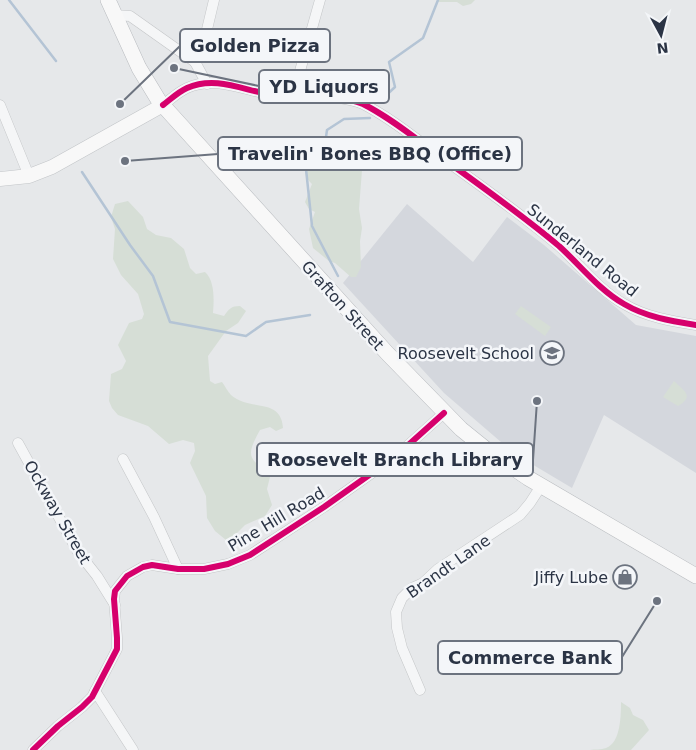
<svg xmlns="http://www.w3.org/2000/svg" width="696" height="750" viewBox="0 0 696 750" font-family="'DejaVu Sans',sans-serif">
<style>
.built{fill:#d4d7dd}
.green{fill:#d6ded6}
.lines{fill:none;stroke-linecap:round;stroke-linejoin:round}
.stream{stroke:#b4c4d5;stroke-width:2.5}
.minor-casing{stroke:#c4c6c8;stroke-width:11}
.major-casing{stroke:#c2c5c8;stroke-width:15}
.highway-casing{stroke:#b8bbbf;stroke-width:16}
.minor{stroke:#f5f6f7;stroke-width:10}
.major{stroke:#f8f8f8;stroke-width:14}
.highway{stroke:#f8f8f8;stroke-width:15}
.cycleway-casing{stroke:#f4f6f9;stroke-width:9}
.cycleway{stroke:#d6006c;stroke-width:6}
.labels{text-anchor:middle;stroke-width:5;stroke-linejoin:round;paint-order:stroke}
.street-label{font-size:16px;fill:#2b3445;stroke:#f4f6f9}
.poi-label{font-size:16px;fill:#2b3445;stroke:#f4f6f9;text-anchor:end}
.leader{fill:none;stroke:#6c737f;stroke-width:2}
.callout-dot{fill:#6c737f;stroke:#f4f6f9;stroke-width:2}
.callout{fill:#f4f6f9;stroke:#6c737f;stroke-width:2}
.callout-label{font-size:18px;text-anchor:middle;font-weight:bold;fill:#2b3445}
</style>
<rect width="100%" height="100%" fill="#e6e8ea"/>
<polygon class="built" points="407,204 473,262 507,217 544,245 636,325 696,336 696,473 604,415 572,488 515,454 444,393 343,283"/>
<g class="green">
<polygon points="438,0 475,0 471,4 463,6 457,2 438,2"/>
<path d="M323,153L339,154L348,169L354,167L362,170L359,209L362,228L360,241L361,267L356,277H351L335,263L329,261L313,248L309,229L315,212L309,209L305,202L312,184C297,169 309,162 323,153Z"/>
<path d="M128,201L143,217L147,229L156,235L171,238L184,249L190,268L196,274L205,272C215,281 214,300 213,313L224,316C229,309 231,306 240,306L246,311L238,323L226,331L208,356L210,381L215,384L222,382C225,386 228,392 231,395C250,412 281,397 283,428L276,431L270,427L260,430C247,454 246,459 271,473L267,489L272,505L265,516L245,525L234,536L226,540L215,531L207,518L206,496L190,463L195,451L194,443L183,440L169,444L148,426L118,415L112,408L109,401L111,374L122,369L126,361L118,345L129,323L142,319L144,314L138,294L121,275L113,259L115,229L111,217L115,204Z"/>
<polygon points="521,306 551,327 545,336 515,314"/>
<path d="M674,381C684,391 695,396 678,406L663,397Z"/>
<path d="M621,702L630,708L633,715L643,720L649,730L631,750H590C595,749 601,750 606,748C621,743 621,714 621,702Z"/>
</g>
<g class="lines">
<g class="stream">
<polyline points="9,0 56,61"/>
<polyline points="379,102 395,87 389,62 423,38 438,0"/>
<polyline points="82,172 130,245 153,276 170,322 246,336 266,322 310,315"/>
<polyline points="338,276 312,226 306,169 324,151 327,130 344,119 370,118"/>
</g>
<g class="minor-casing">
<g id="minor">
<polyline points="114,15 130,16 195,62 207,84"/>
<polyline points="195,62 204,42 214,0"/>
<polyline points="290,97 298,78 320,0"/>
<polyline points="0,105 29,176"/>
<path d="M163,105C171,99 178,92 187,88C216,75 245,91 273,95C302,100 335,92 363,104C391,118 416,139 441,157C481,186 521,214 559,246C580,265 599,290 624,304C646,317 671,321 696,325"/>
<polyline points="18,443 78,552 97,576 115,605"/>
<polyline points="123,459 154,517 178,569"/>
<polyline points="420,690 402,648 397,628 396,612 402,598 412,588 423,583 438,569 520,515 530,503 541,486"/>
<polyline points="95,691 133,750"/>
<polyline points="33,750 58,726 82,707 92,697 117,649 117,638 114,599 115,591 127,576 143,567 152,565 178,569 204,569 228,564 250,555 324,507 396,456 444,413"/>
</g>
</g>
<g class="major-casing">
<polyline id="major" points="0,179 29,176 52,167 163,105"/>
</g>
<g class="highway-casing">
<polyline id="highway" points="108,0 139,68 159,101 387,353 461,429 487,450 528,478 696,576"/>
</g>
<use href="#minor" class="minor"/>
<use href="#major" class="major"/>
<use href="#highway" class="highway"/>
<g class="cycleway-casing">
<g id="cycleway">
<path d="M163,105C171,99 178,92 187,88C216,75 245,91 273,95C302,100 335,92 363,104C391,118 416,139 441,157C481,186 521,214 559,246C580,265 599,290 624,304C646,317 671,321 696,325"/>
<polyline points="33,750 58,726 82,707 92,697 117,649 117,638 114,599 115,591 127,576 143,567 152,565 178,569 204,569 228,564 250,555 324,507 396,456 444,413"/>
</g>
</g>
<use href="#cycleway" class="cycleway"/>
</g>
<defs>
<g id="school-ring" transform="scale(1.25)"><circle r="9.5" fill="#f4f6f9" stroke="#6c737f" stroke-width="1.5"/><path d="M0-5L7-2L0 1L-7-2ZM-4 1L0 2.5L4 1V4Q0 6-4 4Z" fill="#6c737f"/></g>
<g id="shop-ring" transform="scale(1.25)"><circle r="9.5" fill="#f4f6f9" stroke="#6c737f" stroke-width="1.5"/><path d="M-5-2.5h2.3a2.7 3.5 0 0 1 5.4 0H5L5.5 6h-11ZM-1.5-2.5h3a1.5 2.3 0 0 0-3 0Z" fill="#6c737f"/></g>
</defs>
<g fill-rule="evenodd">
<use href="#school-ring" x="552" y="353"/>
<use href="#shop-ring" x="625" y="577"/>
</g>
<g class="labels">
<g class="street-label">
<text transform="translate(583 250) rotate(39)" y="6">Sunderland Road</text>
<text transform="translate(343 305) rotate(48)" y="6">Grafton Street</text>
<text transform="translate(58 512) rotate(60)" y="6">Ockway Street</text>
<text transform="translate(276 519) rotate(-31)" y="6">Pine Hill Road</text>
<text transform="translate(448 566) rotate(-35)" y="6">Brandt Lane</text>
</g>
<g class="poi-label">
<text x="534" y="359">Roosevelt School</text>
<text x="608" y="583">Jiffy Lube</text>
</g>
</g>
<path class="leader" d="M120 104L180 46M174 68L259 86M125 161L218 154M537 401L533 460M657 601L622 657"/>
<g class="callout-dot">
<circle cx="120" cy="104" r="5"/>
<circle cx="174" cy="68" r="5"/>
<circle cx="125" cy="161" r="5"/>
<circle cx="537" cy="401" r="5"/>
<circle cx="657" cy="601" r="5"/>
</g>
<g class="callout">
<rect x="180" y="29" width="150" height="33" rx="5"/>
<rect x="259" y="70" width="130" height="33" rx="5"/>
<rect x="218" y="137" width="304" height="33" rx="5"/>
<rect x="257" y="443" width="276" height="33" rx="5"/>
<rect x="438" y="641" width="184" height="33" rx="5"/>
</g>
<g class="callout-label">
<text x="255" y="52">Golden Pizza</text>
<text x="324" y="93">YD Liquors</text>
<text x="370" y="160">Travelin' Bones BBQ (Office)</text>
<text x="395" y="466">Roosevelt Branch Library</text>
<text x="530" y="664">Commerce Bank</text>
</g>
<g transform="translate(661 35) rotate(173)" stroke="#f4f6f9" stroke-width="4" paint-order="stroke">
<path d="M0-4L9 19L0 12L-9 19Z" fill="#2b3445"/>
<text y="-8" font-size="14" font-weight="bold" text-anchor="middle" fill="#2b3445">N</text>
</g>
</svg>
